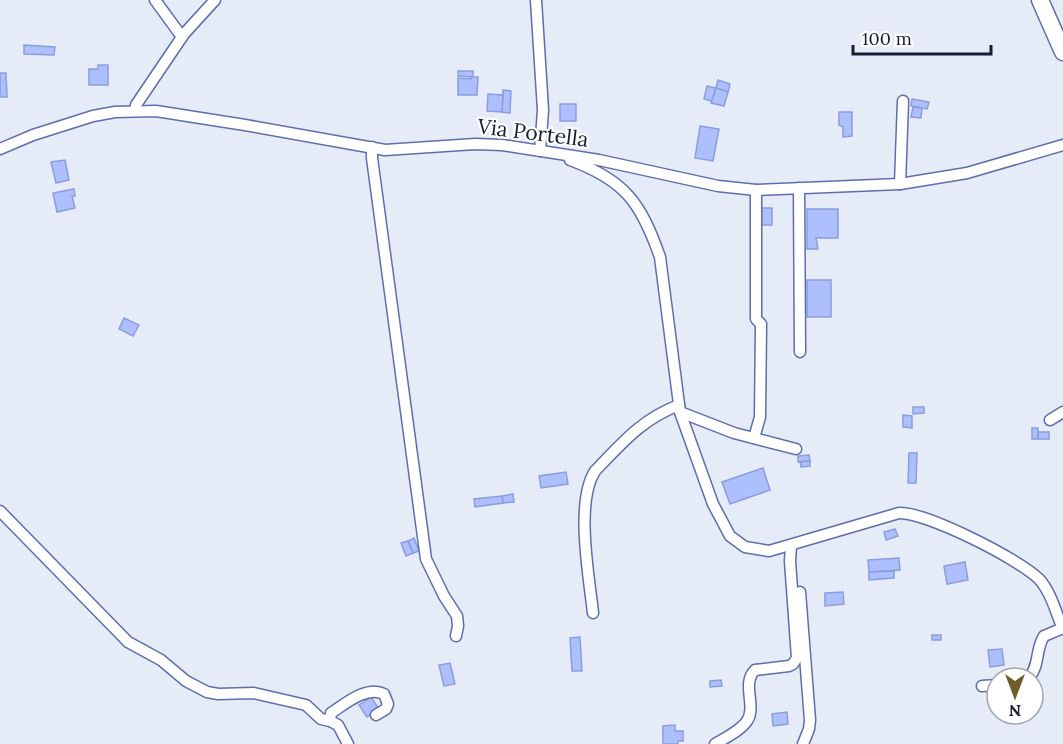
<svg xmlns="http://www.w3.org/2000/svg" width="1063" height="744" viewBox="0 0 1063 744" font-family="Lora,serif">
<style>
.building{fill:#adbffc;stroke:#8c9ddc;stroke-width:1.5}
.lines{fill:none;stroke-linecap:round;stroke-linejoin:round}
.street-casing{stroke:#5e6ea9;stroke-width:13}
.primary-casing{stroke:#5e6ea9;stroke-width:19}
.street{stroke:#fff;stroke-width:10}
.primary{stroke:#fff;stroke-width:16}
.labels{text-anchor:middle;stroke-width:4.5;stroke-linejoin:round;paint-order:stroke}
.street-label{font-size:21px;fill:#161c34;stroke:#fff}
</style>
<rect width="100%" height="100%" fill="#e6ebf8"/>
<g class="building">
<polygon points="24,45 55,47 54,55 24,54"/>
<polygon points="98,65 108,65 108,85 89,85 89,69 98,69"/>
<polygon points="458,71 473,71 473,77 458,76"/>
<polygon points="0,73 6,73 7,97 0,97"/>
<polygon points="471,77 478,77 477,95 458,95 458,78 471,79"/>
<polygon points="718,80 730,84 728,92 716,88"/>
<polygon points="707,86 716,88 712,101 704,99"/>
<polygon points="716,88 728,92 724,106 711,103"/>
<polygon points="503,90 511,91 510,113 502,112"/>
<polygon points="488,94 503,95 502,112 487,111"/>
<polygon points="912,99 929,102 927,109 911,106"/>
<rect x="560" y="104" width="16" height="17"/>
<polygon points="913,107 922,108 921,118 911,117"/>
<polygon points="839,112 852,112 852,136 843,137 843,127 839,125"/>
<polygon points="700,126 719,129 713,161 695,158"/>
<polygon points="65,160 69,180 56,183 51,162"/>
<polygon points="74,189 75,196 72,196 75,208 57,212 53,193"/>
<rect x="758" y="208" width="14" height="17"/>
<polygon points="807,209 838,209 838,238 816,238 818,249 807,249"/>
<rect x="807" y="280" width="24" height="37"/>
<polygon points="124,318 139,325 133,336 119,329"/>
<polygon points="913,407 924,407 924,413 913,414"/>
<polygon points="903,415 912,416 912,428 903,427"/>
<rect x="1032" y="428" width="6" height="11"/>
<rect x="1038" y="432" width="11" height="7"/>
<polygon points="909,453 917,453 916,483 908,483"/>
<polygon points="809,455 810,461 798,462 798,456"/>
<polygon points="810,461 810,466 801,467 800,462"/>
<polygon points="763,468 770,490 730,504 722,482"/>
<polygon points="566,472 568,484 541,488 539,476"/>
<polygon points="513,494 514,502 503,503 502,496"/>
<polygon points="502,496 503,503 475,507 474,499"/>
<polygon points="895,529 898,536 886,540 884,532"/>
<polygon points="414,538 419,551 413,553 408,541"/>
<polygon points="408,541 413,553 406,556 401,543"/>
<polygon points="899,558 900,570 869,572 868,560"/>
<polygon points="965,562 968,580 947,584 944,566"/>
<polygon points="894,571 894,578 869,580 869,572"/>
<polygon points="843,592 844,604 825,606 825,593"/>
<rect x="932" y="635" width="9" height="5"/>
<polygon points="580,637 582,671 572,671 570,638"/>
<polygon points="1002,649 1004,665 990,667 988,650"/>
<polygon points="450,663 455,684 444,686 439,665"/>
<polygon points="721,680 722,686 710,687 710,681"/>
<polygon points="371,697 379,709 367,717 359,705"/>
<polygon points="787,712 788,724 773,726 772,714"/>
<polygon points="675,725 675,731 683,731 683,741 678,741 678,744 663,744 663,726"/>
</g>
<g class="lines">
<g class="street-casing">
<g id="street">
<polyline points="155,0 182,37"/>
<polyline points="536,0 543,110 540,151"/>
<polyline points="136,111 136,105 184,34 215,0"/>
<polyline points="372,147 372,158 426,559 444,596 457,616 458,626 456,636"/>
<polyline points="0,149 33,135 93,116 115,112 156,111 245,125 385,150 475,144 502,145 599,160 718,186 756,190 900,184 967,173 1063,145"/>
<path d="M570,160C625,180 641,203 660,257L680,412L713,504L730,536L745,547L769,551L899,513C926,512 1019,559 1039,579C1051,592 1056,613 1063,629"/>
<polyline points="900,184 903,101"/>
<polyline points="799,188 800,352"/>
<polyline points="680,412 734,433 796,449"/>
<polyline points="1050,420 1063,412"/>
<polyline points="754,438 760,417 761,324 756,319 756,190"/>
<polyline points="0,511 128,642 161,660 186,681 207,692 218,694 254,693 306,705 321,719 330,721 338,725 348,744"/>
<polyline points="800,592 810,720 809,729 803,744"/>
<path d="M593,613C589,576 575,502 595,471C622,443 642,419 679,405"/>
<path d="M1029,678C1040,665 1035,650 1044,636L1063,628"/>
<polyline points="982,686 997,685"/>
<path d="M330,721L331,713C345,704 367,685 384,694L388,704L386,709L376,715"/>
<path d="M715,744C725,738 740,731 747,721C757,706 741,684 755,670L789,666L793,664L797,658L790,561L791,546"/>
</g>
</g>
<g class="primary-casing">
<polyline id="primary" points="1040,0 1063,52"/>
</g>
<use href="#street" class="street"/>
<use href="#primary" class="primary"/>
</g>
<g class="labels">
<g class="street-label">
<text transform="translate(533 133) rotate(7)" y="7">Via Portella</text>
</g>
</g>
<g transform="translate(1015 696) rotate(180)"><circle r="28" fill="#ffffff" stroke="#a2a4ae" stroke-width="1.5"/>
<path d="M0-4.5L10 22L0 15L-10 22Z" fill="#6d5d2a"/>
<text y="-9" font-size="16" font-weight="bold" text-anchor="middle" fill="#161c34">N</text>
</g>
<path d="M853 45v9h138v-9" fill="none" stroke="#161c34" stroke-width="3"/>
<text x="862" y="45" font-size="18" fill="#161c34" stroke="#ffffff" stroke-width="4.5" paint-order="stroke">100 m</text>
</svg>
